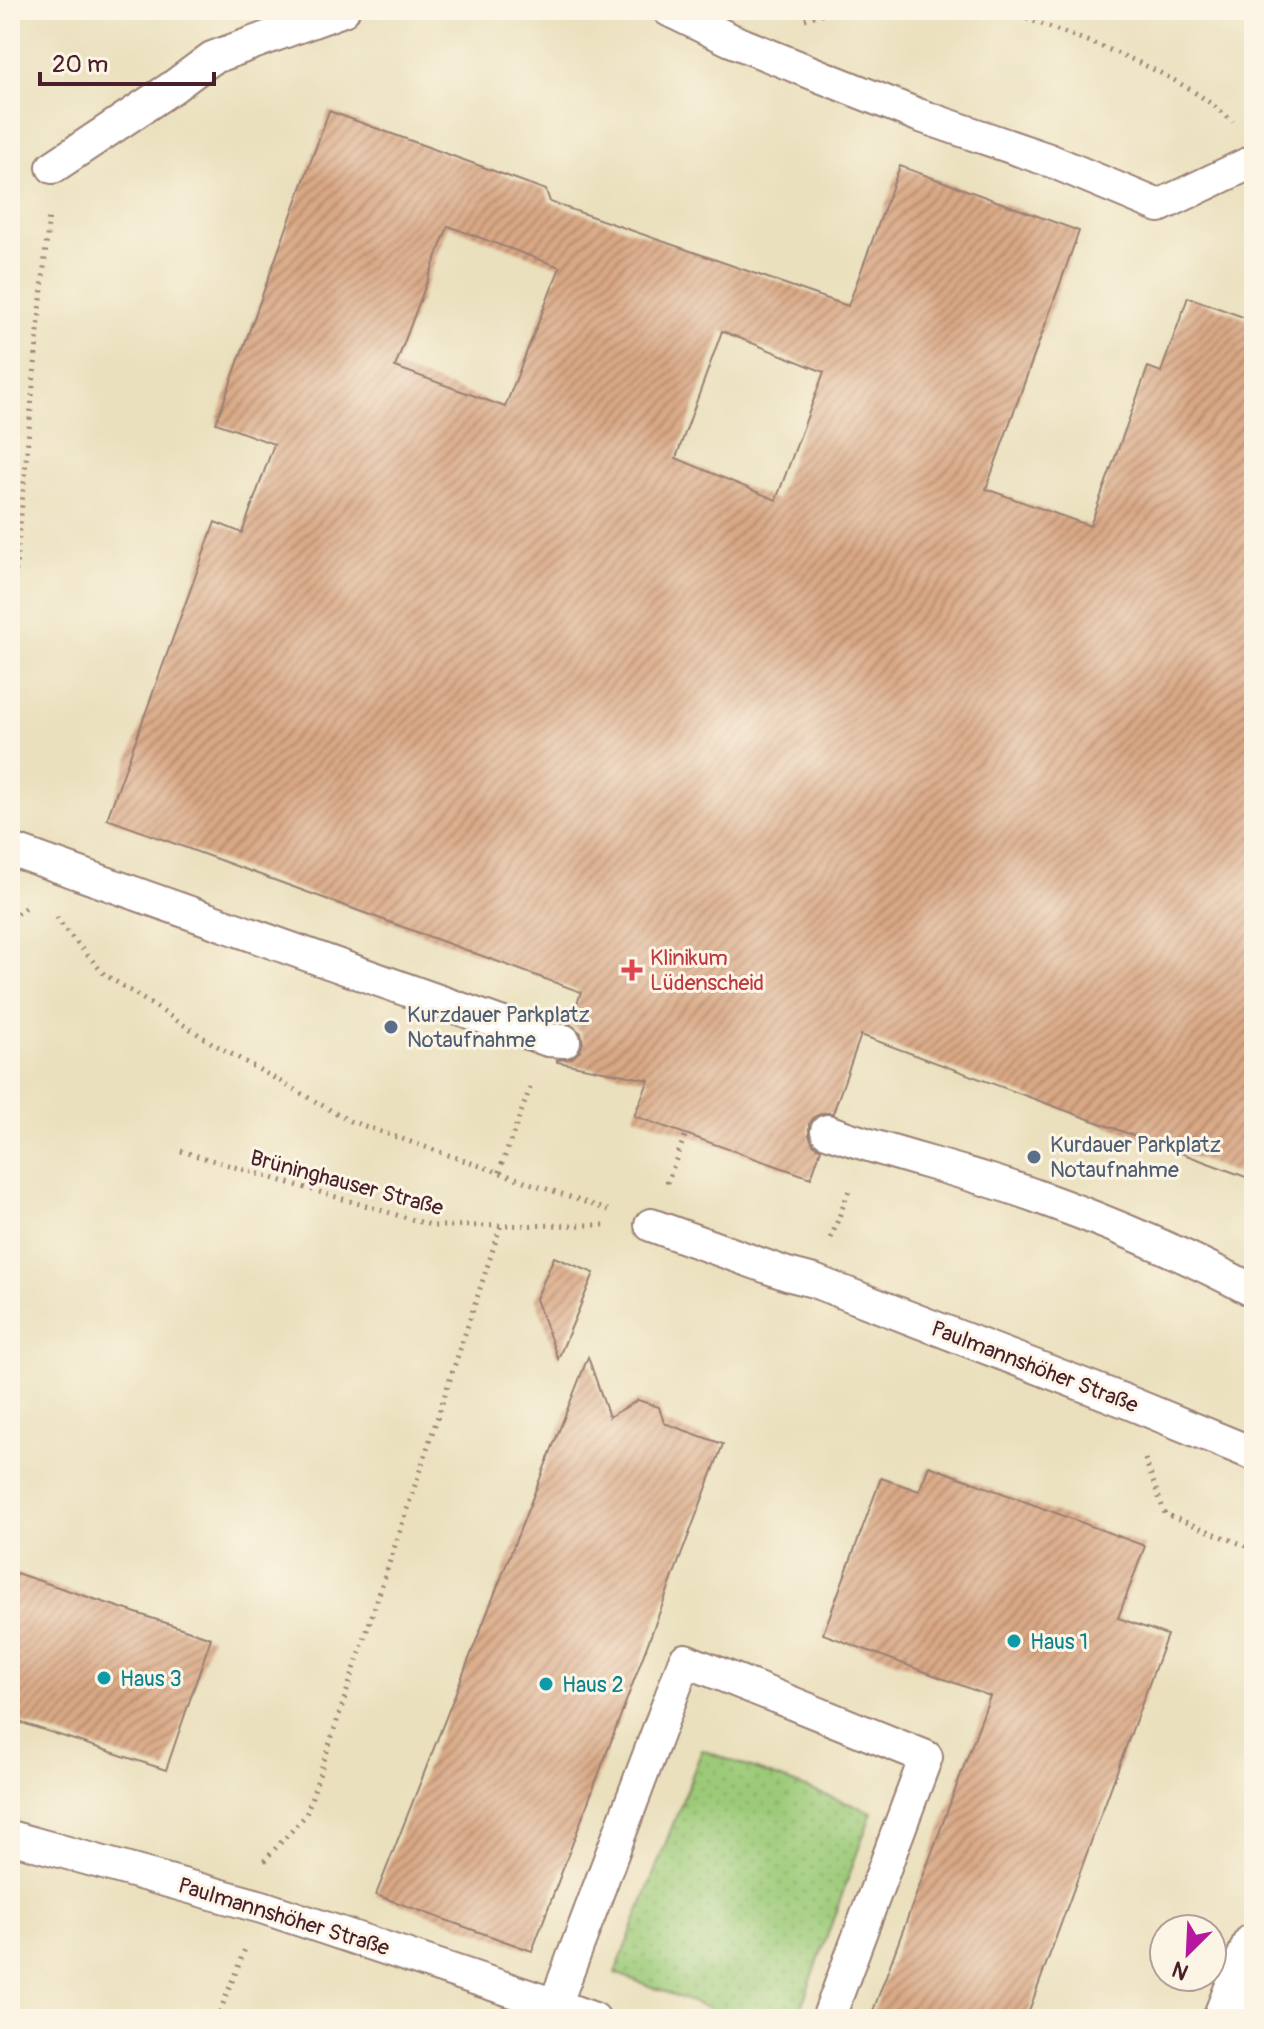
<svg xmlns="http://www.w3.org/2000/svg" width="1264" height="2029" viewBox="0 0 1264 2029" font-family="Pangolin,sans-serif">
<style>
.grass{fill:url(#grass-dots);stroke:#727452;stroke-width:2}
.building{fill:url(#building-hatch);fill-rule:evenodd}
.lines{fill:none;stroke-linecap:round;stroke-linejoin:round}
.lane-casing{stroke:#9a8074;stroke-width:36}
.street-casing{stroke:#9a8074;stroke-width:48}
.path{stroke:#9a8074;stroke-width:5;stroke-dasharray:2 6;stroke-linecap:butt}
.lane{stroke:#fff;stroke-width:32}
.street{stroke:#fff;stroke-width:44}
.health-dot{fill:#e0444e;stroke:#fcf5e5;stroke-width:3}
.service-dot{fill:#5c6f8a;stroke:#fcf5e5;stroke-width:3}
.culture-dot{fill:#0f9aa8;stroke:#fcf5e5;stroke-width:3}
.labels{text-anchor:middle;stroke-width:6;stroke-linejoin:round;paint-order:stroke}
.health-label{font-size:22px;fill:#be3a42;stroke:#fcf5e5;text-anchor:start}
.service-label{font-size:22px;fill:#4e5e75;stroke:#fcf5e5;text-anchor:start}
.street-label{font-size:22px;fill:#4a1f2b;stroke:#fcf5e5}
.culture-label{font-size:22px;fill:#0d838f;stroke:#fcf5e5;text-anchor:start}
</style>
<defs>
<pattern id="grass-dots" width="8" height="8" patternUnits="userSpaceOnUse" patternTransform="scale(2)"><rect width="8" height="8" fill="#9bca78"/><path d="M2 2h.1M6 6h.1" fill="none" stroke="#87ad68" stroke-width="1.8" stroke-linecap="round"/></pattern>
<pattern id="building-hatch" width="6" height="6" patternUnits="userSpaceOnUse" patternTransform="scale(2)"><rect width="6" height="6" fill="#d9a885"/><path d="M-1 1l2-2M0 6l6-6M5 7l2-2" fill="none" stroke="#b2886d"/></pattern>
</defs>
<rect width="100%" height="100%" fill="#fcf5e5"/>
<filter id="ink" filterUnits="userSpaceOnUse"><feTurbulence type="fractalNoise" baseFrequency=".0125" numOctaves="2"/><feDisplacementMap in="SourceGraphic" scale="16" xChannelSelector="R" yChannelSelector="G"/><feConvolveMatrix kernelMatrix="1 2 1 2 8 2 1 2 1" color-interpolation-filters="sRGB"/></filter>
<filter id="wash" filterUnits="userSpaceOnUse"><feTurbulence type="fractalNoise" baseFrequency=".006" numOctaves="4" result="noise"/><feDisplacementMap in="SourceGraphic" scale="32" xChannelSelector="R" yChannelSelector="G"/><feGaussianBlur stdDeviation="1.8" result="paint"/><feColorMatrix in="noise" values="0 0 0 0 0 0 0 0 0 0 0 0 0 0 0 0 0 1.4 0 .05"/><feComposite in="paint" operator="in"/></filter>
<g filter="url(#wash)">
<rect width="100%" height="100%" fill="#eae0bd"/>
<polygon class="grass" points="702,1750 872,1812 797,2019 736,2019 615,1973"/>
<g id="blocks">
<g class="building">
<path d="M329,111L546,190L550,202L848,306L900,166L1079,231L986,489L1090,526L1148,367L1161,372L1188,297L1254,321V1180L861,1035L833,1113H823L814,1117L809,1124V1135L813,1144L821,1149L811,1178L634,1116L649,1080L557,1062V1060L572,1058L580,1051L583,1043L581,1033L570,1024L581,992L107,819L215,522L242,533L274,444L216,423ZM448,226L560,267L505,407L395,367ZM722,331L824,372L776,500L676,458Z"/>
<polygon points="554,1257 594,1273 558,1359 536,1299"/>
<polygon points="588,1357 609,1417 638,1400 659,1407 664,1423 723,1444 532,1951 376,1895"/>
<polygon points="929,1466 1145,1546 1118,1618 1167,1635 1026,2019 870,2019 990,1696 823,1634 881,1478 919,1491"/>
<polygon points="10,1571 211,1638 166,1770 10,1719"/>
</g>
</g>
</g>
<g filter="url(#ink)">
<use href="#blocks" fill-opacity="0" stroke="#9a8074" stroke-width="2"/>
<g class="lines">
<g class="lane-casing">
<g id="lane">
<polyline points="669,10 731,40 830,80 918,115 1049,160 1159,206 1254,161"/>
<polyline points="53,167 173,87 212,58 343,10"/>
<polyline points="10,849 548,1040 564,1041"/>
<path d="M827,1131C895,1156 968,1171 1036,1196C1111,1223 1184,1254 1254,1291"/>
<polyline points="651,1225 787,1274 814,1281 1125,1401 1254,1454"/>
<polyline points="10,1837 262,1907 555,2005"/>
<polyline points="594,2019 555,2005 685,1660 926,1757 828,2019"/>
</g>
</g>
<g class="street-casing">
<polyline id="street" points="1225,2019 1254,1946"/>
</g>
<g class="path">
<path d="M1004,10C1078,39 1175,67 1233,122"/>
<polyline points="805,19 835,10"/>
<polyline points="10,755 13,601 49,214"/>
<polyline points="57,917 63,927 104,974 212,1043 350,1121 608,1210"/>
<polyline points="10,918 29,905"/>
<polyline points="181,1151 434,1226 606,1225"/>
<polyline points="499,1172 532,1083"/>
<polyline points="667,1183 686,1133"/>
<polyline points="831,1238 850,1188"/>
<polyline points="1145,1459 1165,1514 1254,1549"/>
<polyline points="264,1861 306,1815 501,1225"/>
<polyline points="217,2019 245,1949"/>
</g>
<use href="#lane" class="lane"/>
<use href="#street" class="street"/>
</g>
</g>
<path class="health-dot" d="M628 958h8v8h8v8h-8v8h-8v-8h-8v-8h8z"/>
<g class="service-dot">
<circle cx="391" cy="1027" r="8"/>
<circle cx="1034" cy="1157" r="8"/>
</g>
<g class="culture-dot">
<circle cx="1014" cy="1641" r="8"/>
<circle cx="104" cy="1678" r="8"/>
<circle cx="546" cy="1684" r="8"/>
</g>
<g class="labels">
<g class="health-label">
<text x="650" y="965">Klinikum<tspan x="650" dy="25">Lüdenscheid</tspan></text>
</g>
<g class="service-label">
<text x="407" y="1022">Kurzdauer Parkplatz<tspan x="407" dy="25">Notaufnahme</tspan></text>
<text x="1050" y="1152">Kurdauer Parkplatz<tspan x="1050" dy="25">Notaufnahme</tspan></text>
</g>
<g class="street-label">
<text transform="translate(347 1182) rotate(15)" y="8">Brüninghauser Straße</text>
<text transform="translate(1035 1366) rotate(21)" y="8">Paulmannshöher Straße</text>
<text transform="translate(284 1916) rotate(17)" y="8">Paulmannshöher Straße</text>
</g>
<g class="culture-label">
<text x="1030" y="1649">Haus 1</text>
<text x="120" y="1686">Haus 3</text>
<text x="562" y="1692">Haus 2</text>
</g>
</g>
<rect width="1264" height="2029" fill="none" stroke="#fcf5e5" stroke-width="40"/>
<g transform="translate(1188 1953) rotate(204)"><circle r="38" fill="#fcf5e5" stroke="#b59f9b" stroke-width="2"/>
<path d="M0-6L14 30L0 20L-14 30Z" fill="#b5179e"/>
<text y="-12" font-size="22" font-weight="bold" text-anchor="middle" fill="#4a1f2b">N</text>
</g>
<path d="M40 72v12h174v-12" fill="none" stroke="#4a1f2b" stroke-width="4"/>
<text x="52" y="72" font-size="24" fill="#4a1f2b" stroke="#fcf5e5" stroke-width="6" paint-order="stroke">20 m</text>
</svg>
